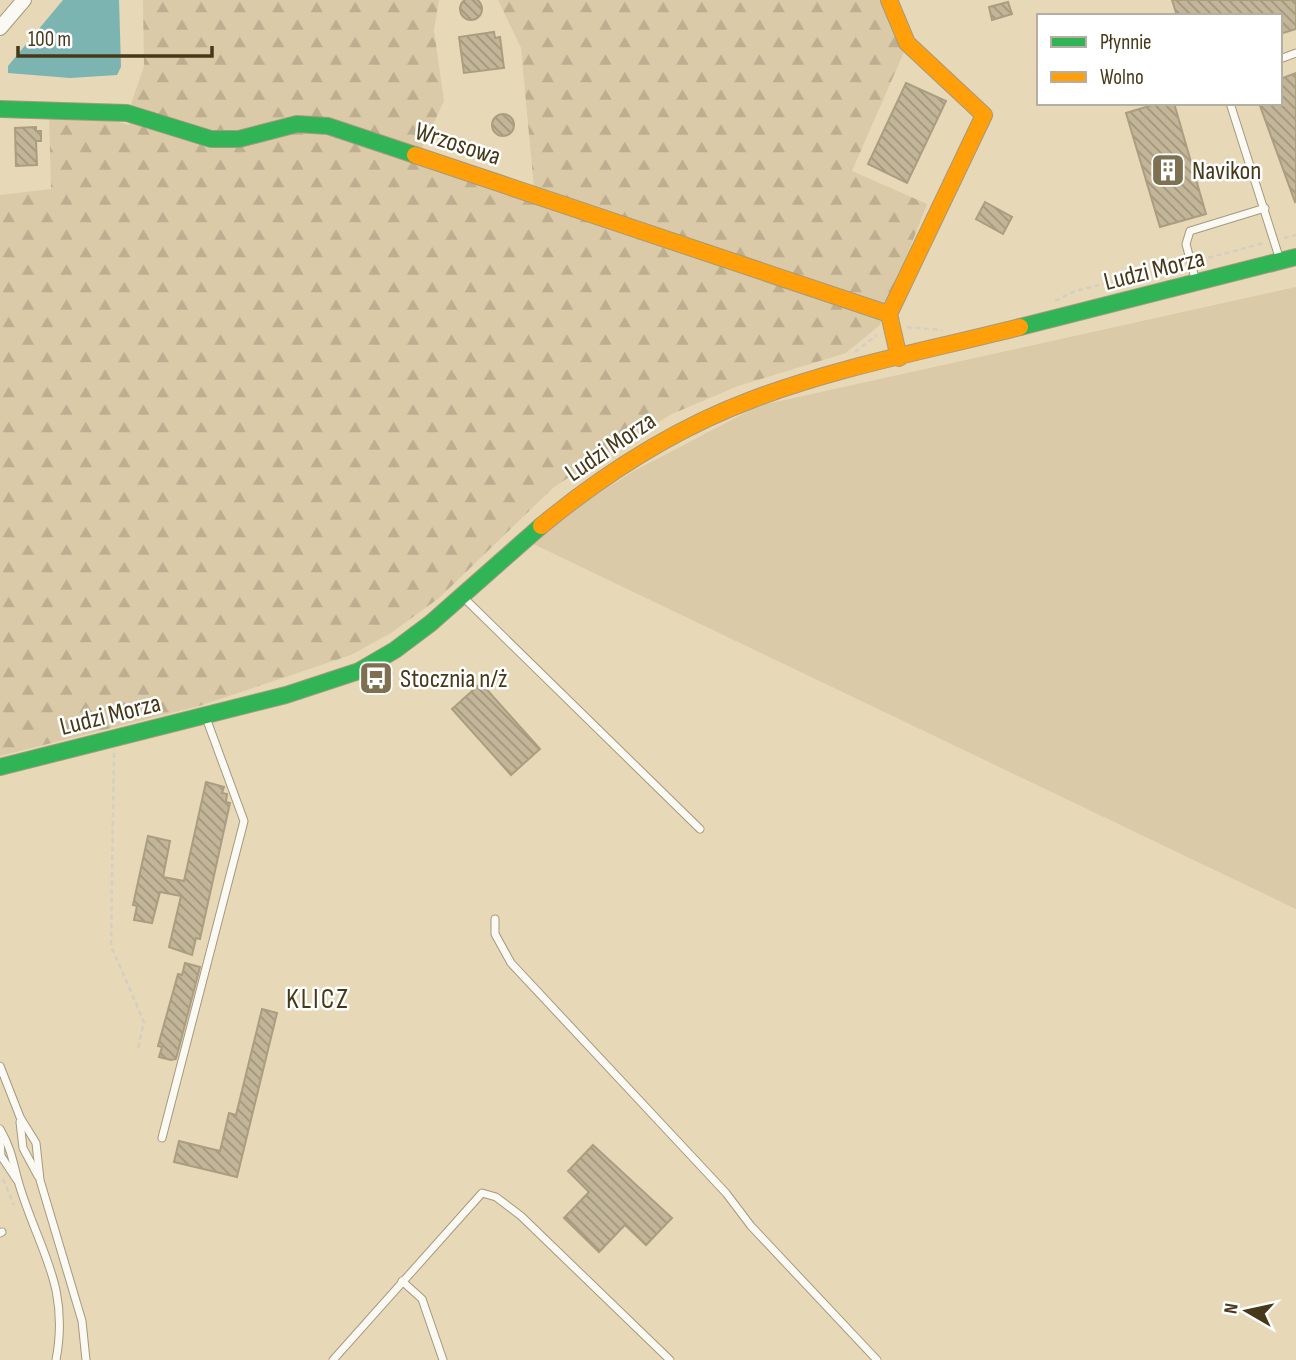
<svg xmlns="http://www.w3.org/2000/svg" width="1296" height="1360" viewBox="0 0 1296 1360" font-family="'Sofia Sans Condensed',sans-serif">
<style>
.grass{fill:#dacaa7}
.forest{fill:url(#forest-firs)}
.water{fill:#7bb4b1}
.building{fill:url(#building-back-hatch);stroke:#ab9e80;stroke-width:2}
.lines{fill:none;stroke-linecap:round;stroke-linejoin:round}
.lane-casing{stroke:#a6997c;stroke-width:9}
.street-casing{stroke:#a6997c;stroke-width:16}
.fast-casing{stroke:#a6997c;stroke-width:18}
.slow-casing{stroke:#a6997c;stroke-width:18}
.path{stroke:#d3cfc5;stroke-width:2.5;stroke-dasharray:5 3.5;stroke-linecap:butt}
.lane{stroke:#fbf9f4;stroke-width:7}
.street{stroke:#fbf9f4;stroke-width:14}
.fast{stroke:#30b455;stroke-width:16}
.slow{stroke:#ff9f0a;stroke-width:16}
.labels{text-anchor:middle;stroke-width:5;stroke-linejoin:round;paint-order:stroke}
.street-label{font-size:26px;fill:#463818;stroke:#fff}
.poi-label{font-size:26px;fill:#463818;stroke:#fff;text-anchor:start}
.neighbourhood-label{font-size:28px;letter-spacing:2px;fill:#463818;stroke:#fff}
</style>
<defs>
<pattern id="forest-firs" width="22" height="20" patternUnits="userSpaceOnUse" patternTransform="scale(1.75)"><rect width="22" height="20" fill="#dacaa7"/><path d="M5 1l3.5 6h-7zM16 11l3.5 6h-7z" fill="#bcae8f"/></pattern>
<pattern id="building-back-hatch" width="6" height="6" patternUnits="userSpaceOnUse" patternTransform="scale(1.75)"><rect width="6" height="6" fill="#c3b698"/><path d="M-1 5l2 2M0 0l6 6M5-1l2 2" fill="none" stroke="#a0957b"/></pattern>
</defs>
<rect width="100%" height="100%" fill="#e7d8b7"/>
<polygon class="grass" points="1296,287 1296,909 525,540 634,471 758,406"/>
<polygon class="forest" points="143,0 439,0 434,30 444,101 422,148 534,188 521,48 498,0 881,0 904,52 852,171 927,204 880,325 846,353 738,386 672,414 591,463 554,487 439,598 391,633 351,655 199,706 0,756 0,195 51,189 49,116 104,118 129,125 132,101 144,66"/>
<polygon class="water" points="63,0 119,0 121,67 117,75 70,78 8,73 8,66"/>
<g class="building">
<circle cx="471" cy="9" r="11"/>
<polygon points="1172,0 1296,0 1296,29 1280,34 1280,16 1177,16"/>
<polygon points="1008,2 1012,14 992,20 989,7"/>
<polygon points="494,32 495,38 500,37 504,68 464,73 459,37"/>
<polygon points="1296,73 1296,201 1295,202 1259,103 1280,103 1280,79"/>
<polygon points="906,83 946,101 907,183 868,164"/>
<polygon points="1159,103 1174,103 1206,214 1160,227 1126,113"/>
<circle cx="503" cy="125" r="11"/>
<polygon points="36,127 36,131 41,131 41,141 36,141 37,165 16,166 15,128"/>
<polygon points="985,202 1012,217 1003,234 976,219"/>
<polygon points="481,683 540,749 511,775 452,709"/>
<polygon points="206,782 224,787 222,793 227,794 226,802 230,803 200,939 196,938 192,955 169,947 181,896 160,892 152,923 134,920 137,906 133,905 148,836 170,841 163,877 184,881"/>
<polygon points="185,963 200,967 176,1059 171,1060 159,1057 162,1047 158,1046 178,974 182,975"/>
<polygon points="262,1009 277,1013 237,1177 174,1162 179,1141 220,1151 229,1113 236,1115"/>
<polygon points="593,1145 672,1218 646,1245 625,1225 599,1252 564,1218 589,1192 568,1171"/>
</g>
<g class="lines">
<g class="lane-casing">
<g id="lane">
<polyline points="1280,59 1296,53"/>
<polyline points="1230,103 1280,260"/>
<polyline points="1196,282 1186,244 1190,231 1265,208"/>
<polyline points="463,597 700,829"/>
<polyline points="495,919 495,934 511,963 726,1193 751,1226 877,1360"/>
<polyline points="0,1066 20,1117 36,1143 40,1180 82,1321 86,1360"/>
<polyline points="20,1122 23,1148 38,1176"/>
<path d="M0,1129C12,1150 13,1163 19,1184C39,1251 70,1285 56,1360"/>
<polyline points="162,1138 244,821 205,715"/>
<polyline points="0,1140 1,1156 17,1180"/>
<polyline points="0,1233 2,1232"/>
<polyline points="402,1281 422,1299 443,1360"/>
<polyline points="333,1360 482,1193 496,1197 521,1216 670,1360"/>
</g>
</g>
<g class="street-casing">
<polyline id="street" points="0,28 24,0"/>
</g>
<g class="fast-casing">
<g id="fast">
<polyline points="0,109 127,113 211,139 239,139 297,124 328,126 415,155"/>
<polyline points="1020,327 1296,257"/>
<polyline points="0,767 286,695 359,671 395,650 431,623 541,526"/>
</g>
</g>
<g class="slow-casing">
<g id="slow">
<polyline points="889,0 907,43 984,115 889,314 899,358"/>
<polyline points="415,155 889,314"/>
<path d="M541,526C604,474 674,429 751,400C837,367 930,350 1020,327"/>
</g>
</g>
<g class="path">
<polyline points="1284,238 1296,235"/>
<polyline points="1200,260 1264,243"/>
<polyline points="1055,301 1075,291 1183,264"/>
<polyline points="907,327 942,330"/>
<polyline points="855,352 877,335"/>
<polyline points="376,681 394,673"/>
<polyline points="114,753 111,946 144,1022 138,1049"/>
<polyline points="3,1179 14,1205"/>
</g>
<use href="#lane" class="lane"/>
<use href="#street" class="street"/>
<use href="#fast" class="fast"/>
<use href="#slow" class="slow"/>
</g>
<defs>
<g id="building-square" transform="scale(1.75)"><rect x="-9" y="-9" width="18" height="18" rx="4" fill="#7e7050" stroke="#fff"/><path d="M-4-6H4V6H1V3H-1V6H-4ZM-2.5-4.3h1.7v1.8h-1.7ZM.8-4.3h1.7v1.8H.8ZM-2.5-1h1.7V.8h-1.7ZM.8-1h1.7V.8H.8Z" fill="#fff"/></g>
<g id="bus-square" transform="scale(1.75)"><rect x="-9" y="-9" width="18" height="18" rx="4" fill="#7e7050" stroke="#fff"/><path d="M-5-6H5V4H4V6H2V4H-2V6H-4V4H-5ZM-3.5-4V0h7V-4ZM-3.5 1.2v1.5H-2V1.2ZM2 1.2v1.5H3.5V1.2Z" fill="#fff"/></g>
</defs>
<g fill-rule="evenodd">
<use href="#building-square" x="1168" y="170"/>
<use href="#bus-square" x="376" y="678"/>
</g>
<g class="labels">
<g class="street-label">
<text transform="translate(458 143) rotate(18)" y="9">Wrzosowa</text>
<text transform="translate(1154 269) rotate(-14)" y="9">Ludzi Morza</text>
<text transform="translate(610 446) rotate(-34)" y="9">Ludzi Morza</text>
<text transform="translate(110 714) rotate(-14)" y="9">Ludzi Morza</text>
</g>
<g class="poi-label">
<text x="1192" y="179">Navikon</text>
<text x="400" y="687">Stocznia n/ż</text>
</g>
<g class="neighbourhood-label">
<text x="318" y="1008">KLICZ</text>
</g>
</g>
<rect x="1037" y="14" width="245" height="91" fill="#ffffff" stroke="#b5afa3" stroke-width="2"/>
<rect x="1051" y="37" width="35" height="10" fill="#30b455" stroke="#b5afa3" stroke-width="2"/>
<text x="1100" y="49" font-size="21" fill="#463818">Płynnie</text>
<rect x="1051" y="72" width="35" height="10" fill="#ff9f0a" stroke="#b5afa3" stroke-width="2"/>
<text x="1100" y="84" font-size="21" fill="#463818">Wolno</text>
<g transform="translate(1247 1311) rotate(279)" stroke="#ffffff" stroke-width="5" paint-order="stroke">
<path d="M0-5L12 26L0 18L-12 26Z" fill="#463818"/>
<text y="-10" font-size="19" font-weight="bold" text-anchor="middle" fill="#463818">N</text>
</g>
<path d="M18 46v10h194v-10" fill="none" stroke="#463818" stroke-width="3.5"/>
<text x="28" y="46" font-size="21" fill="#463818" stroke="#ffffff" stroke-width="5" paint-order="stroke">100 m</text>
</svg>
